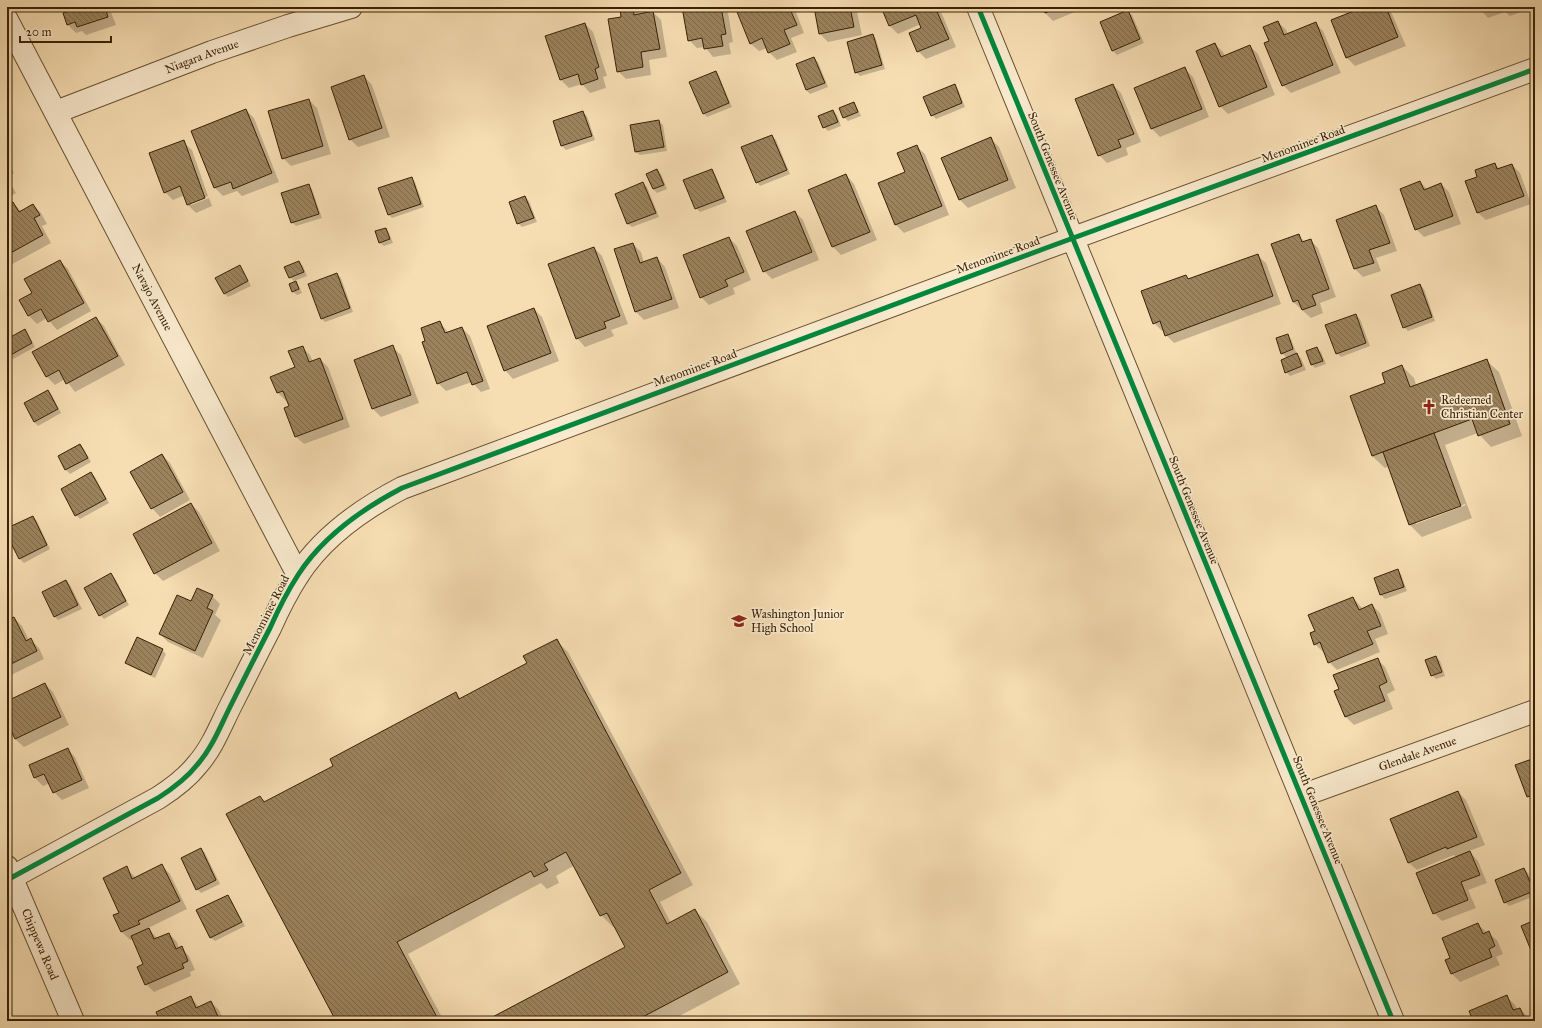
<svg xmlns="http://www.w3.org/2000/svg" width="1542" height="1028" viewBox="0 0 1542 1028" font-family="'IM FELL Great Primer',serif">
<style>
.shadow{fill:#0003;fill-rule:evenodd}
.building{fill:url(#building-back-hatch);stroke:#392204}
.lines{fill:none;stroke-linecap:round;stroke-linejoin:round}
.minor-casing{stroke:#685130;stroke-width:24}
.minor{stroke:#f9e9cd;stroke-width:22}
.cycleway-casing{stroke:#f9e9cd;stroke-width:8}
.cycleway{stroke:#00873e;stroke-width:5}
.labels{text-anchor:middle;stroke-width:3.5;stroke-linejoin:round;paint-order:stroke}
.street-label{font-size:12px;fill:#392204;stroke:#f9e9cd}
.poi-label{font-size:12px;fill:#392204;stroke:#f9e9cd;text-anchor:start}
</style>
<defs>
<pattern id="building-back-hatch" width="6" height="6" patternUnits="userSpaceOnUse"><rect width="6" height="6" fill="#9b835e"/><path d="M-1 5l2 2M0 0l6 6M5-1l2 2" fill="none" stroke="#7f6b4b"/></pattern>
</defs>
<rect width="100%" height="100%" fill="#f6ddb2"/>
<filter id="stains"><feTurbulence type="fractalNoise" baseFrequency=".005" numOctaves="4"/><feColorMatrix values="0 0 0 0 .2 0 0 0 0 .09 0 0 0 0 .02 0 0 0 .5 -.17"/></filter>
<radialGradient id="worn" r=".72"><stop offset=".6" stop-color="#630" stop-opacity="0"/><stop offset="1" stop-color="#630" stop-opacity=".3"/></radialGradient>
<g class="shadow">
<polygon points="71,7 109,7 116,25 86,35 82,31 76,33 68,25 64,13 72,10"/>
<polygon points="633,7 640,15 653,12 661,20 667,57 649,60 651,75 626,79 618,71 622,18"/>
<polygon points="683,7 727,7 733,42 729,43 731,54 713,57 705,47 697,48 689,40"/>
<polygon points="736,7 794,7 804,33 791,38 797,52 777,60 769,52 767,48 759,51 750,43"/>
<polygon points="815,7 856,7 862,35 828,42 820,34"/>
<polygon points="882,7 939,7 956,47 926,59 918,51 922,29 921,24 898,34 890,26"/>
<polygon points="1043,7 1087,7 1053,21 1045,13"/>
<polygon points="1367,7 1389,7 1406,46 1355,66 1347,58 1332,21"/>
<polygon points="1478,7 1535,7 1510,16 1505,12 1488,18"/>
<polygon points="1128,12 1132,15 1144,43 1117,55 1113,51 1101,22"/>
<polygon points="1278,22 1286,30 1288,34 1315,23 1323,31 1341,73 1291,93 1283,85 1270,41"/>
<polygon points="585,24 593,32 607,76 603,77 606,88 590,93 582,84 569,88 561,80 547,36"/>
<polygon points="873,35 876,39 885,69 860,76 856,72"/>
<polygon points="1215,44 1223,52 1225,56 1250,46 1258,54 1275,95 1228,114 1220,106"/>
<polygon points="814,58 818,62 828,87 810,94 806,90"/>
<polygon points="1185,69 1193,77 1209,117 1160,137 1152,129 1136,89"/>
<polygon points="716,72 719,76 732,107 707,117 704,114"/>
<polygon points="364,76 372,85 390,137 358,147 350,139"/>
<polygon points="954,85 958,89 965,107 936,119 932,115"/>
<polygon points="1113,85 1121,93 1141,142 1126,148 1128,155 1107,163 1099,155"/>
<polygon points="309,100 317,108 331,154 291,166 283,158"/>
<polygon points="853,103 857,107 861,116 848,121 844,117"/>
<polygon points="246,110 254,118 279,182 242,196 237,191 223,196 215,188 192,131"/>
<polygon points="833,111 837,115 841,126 828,131 824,127"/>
<polygon points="583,113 587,116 595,140 566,150 562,146 554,122"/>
<polygon points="659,121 663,125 667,151 640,155 636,152"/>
<polygon points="772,136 776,140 790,174 760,186 757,182"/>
<polygon points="991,139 999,147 1016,188 968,208 960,200 943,158"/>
<polygon points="183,142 192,150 208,196 191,203 191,205 209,198 212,206 196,213 188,205 185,195 173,200 165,192"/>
<polygon points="916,146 925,154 949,215 904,233 896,225 879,184 906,172"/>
<polygon points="7,162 14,173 7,177 16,193 7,198"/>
<polygon points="1495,164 1500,169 1512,165 1520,173 1531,204 1486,220 1477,212 1478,178"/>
<polygon points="657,170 661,174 667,189 657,193 653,189"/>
<polygon points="712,170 715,174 727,202 700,212 696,208"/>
<polygon points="846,175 854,184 877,240 841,255 833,247 810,190"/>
<polygon points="411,178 415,182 424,207 392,218 388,214"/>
<polygon points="1420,182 1427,189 1441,184 1449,192 1461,224 1424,237 1416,229"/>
<polygon points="643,184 647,187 659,217 632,227 628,224"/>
<polygon points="308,185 312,189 322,218 296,226 292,222"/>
<polygon points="525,197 529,201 537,222 522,227 518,223"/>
<polygon points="13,203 21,211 33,205 41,213 47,224 42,226 51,243 7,267 7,206"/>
<polygon points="1376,207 1384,215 1397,251 1376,258 1381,271 1363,277 1355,269 1337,221"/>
<polygon points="795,212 803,220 819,260 772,279 764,271"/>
<polygon points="386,229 389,233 393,243 384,246 380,243"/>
<polygon points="1299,236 1305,242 1310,240 1318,248 1336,297 1320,303 1323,313 1311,318 1293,302"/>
<polygon points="729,238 737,246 751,280 733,288 735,294 709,305 701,297"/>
<polygon points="633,244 641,252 644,263 657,258 665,267 679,308 644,320 636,312 615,250"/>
<polygon points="594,248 602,256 628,324 611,330 614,336 585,347 577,338"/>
<polygon points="1257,255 1266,263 1281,304 1174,343 1166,335 1164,330 1162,331 1154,323 1186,276 1190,280"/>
<polygon points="60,261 68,269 91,311 57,330 47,318 37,324 29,316 20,301 33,293"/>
<polygon points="299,262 303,266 307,276 294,281 299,286 302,293 297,295 293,292 295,282 290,277"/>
<polygon points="239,266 243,270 251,286 228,297 224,293"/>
<polygon points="337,274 341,278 353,312 325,322 321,318"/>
<polygon points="1420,285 1424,289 1435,321 1408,331 1404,327"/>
<polygon points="534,309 542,317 559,361 513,379 505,370"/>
<polygon points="1356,315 1360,319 1370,346 1341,357 1337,353"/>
<polygon points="96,318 104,326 125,365 75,392 65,379 55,385 47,377 33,352"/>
<polygon points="439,322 449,333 462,328 470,336 490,389 481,392 472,382 446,391 438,383 427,341"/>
<polygon points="24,330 28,334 35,347 13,359 7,351 7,340"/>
<polygon points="1287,335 1291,339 1297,355 1301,358 1306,370 1290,376 1286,372 1287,358 1282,353"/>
<polygon points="302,347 310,355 313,362 320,359 328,367 350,427 304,444 295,436 288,400 286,401 278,393 296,368"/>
<polygon points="392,347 401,355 419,403 381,417 373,409 355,361"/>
<polygon points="1317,348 1321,352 1326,364 1315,368 1311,364"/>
<path d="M1486,360L1499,372L1522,436L1491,447L1478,433L1445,445L1472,518L1422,537L1410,525L1389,466L1385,468L1372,456L1387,383L1402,366L1414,378L1416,385ZM1465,504L1466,505L1416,524V522Z"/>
<polygon points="48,391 52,395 61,413 38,426 34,422"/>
<polygon points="80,445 84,449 91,462 70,474 66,470 59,456"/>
<polygon points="162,455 170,463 190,500 160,517 152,508"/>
<polygon points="91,473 95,477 109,503 80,519 76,515"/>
<polygon points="191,504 199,512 220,551 163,581 155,573"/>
<polygon points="33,517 37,521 50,549 24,563 20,559 7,532 7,529"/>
<polygon points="1398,570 1401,574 1407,591 1385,599 1381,595"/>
<polygon points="111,575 115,578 129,605 104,619 100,615"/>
<polygon points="66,581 70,585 82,609 58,620 55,617"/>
<polygon points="212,596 220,604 215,615 221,620 203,658 168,642 160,634 191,602"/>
<polygon points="1353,598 1363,609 1372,605 1380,613 1388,634 1375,639 1380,652 1337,670 1329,662 1324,652 1323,652 1315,644 1316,632"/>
<polygon points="14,618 22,626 29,640 31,640 39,648 44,659 7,677 7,621"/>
<polygon points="556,640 568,652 693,885 660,902 671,923 695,910 707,922 740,984 670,1021 487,1021 626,947 615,927 613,927 601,915 575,865 556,876 559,883 547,889 541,883 408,954 444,1021 337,1021 260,797 266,802 335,766 455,693 461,699 529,663"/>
<polygon points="162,650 166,654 155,678 130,666 126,662"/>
<polygon points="1436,657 1440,661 1445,676 1436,679 1432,675"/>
<polygon points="1377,659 1385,667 1395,690 1387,694 1393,709 1354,725 1346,717"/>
<polygon points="45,684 53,692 69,725 24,747 15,739 7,720 7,702"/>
<polygon points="67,749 75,757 89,788 62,800 54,792 50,783 43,786 35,778 30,766"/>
<polygon points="1535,759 1535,804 1528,797"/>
<polygon points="1458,792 1466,800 1485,845 1469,851 1478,861 1487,883 1468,890 1476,908 1442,921 1434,913 1457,858 1454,855 1417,870 1408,862"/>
<polygon points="201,849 205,853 220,884 201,893 197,889"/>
<polygon points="162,866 170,874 187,909 148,928 158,939 169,934 177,942 179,948 181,948 189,956 195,970 190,972 191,976 154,992 146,984 145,964 133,939 130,940 122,932 115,916 120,913 126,868 136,878"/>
<polygon points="1524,869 1528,873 1535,890 1535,896 1509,906 1505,902"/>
<polygon points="227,896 231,900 245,926 215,941 211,938 197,911"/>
<polygon points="1478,925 1497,940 1503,954 1496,957 1500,965 1460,982 1452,974 1446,960 1452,958"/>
<polygon points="1535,969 1535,980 1531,971"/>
<polygon points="1507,997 1515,1005 1517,1010 1520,1009 1528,1017 1530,1021 1474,1021"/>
<polygon points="191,998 199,1007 211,1002 219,1010 224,1021 161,1021"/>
</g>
<g class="building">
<polygon points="70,7 105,7 108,17 77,27 75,22 67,25 63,13 71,10"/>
<polygon points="627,7 633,7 634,15 653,11 660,49 641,52 643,67 617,72 608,19 621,17 620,8"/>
<polygon points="682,7 721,7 726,34 721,35 723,46 704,49 702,38 688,41"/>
<polygon points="735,7 789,7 797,25 784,30 790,44 768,53 762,38 750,44"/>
<polygon points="814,7 850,7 854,27 819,34"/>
<polygon points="881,7 935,7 949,39 917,52 909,33 921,28 916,15 889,26"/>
<polygon points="1042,7 1059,7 1045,13"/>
<polygon points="1364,7 1386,7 1398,37 1346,58 1331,20"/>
<polygon points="1128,10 1140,39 1112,51 1100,22"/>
<polygon points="1278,21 1284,35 1316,22 1333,65 1282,86 1264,43 1269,41 1263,27"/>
<polygon points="585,23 599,67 595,69 598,79 581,85 578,74 560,80 545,36"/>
<polygon points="873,34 882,65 855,73 847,42"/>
<polygon points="1215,43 1221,57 1250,45 1267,87 1219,107 1196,51"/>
<polygon points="814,57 825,83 806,90 796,64"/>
<polygon points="1185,67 1202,109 1151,129 1134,88"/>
<polygon points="716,71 729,103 703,114 689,82"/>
<polygon points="364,75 382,128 349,140 331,87"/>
<polygon points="955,84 962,103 931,116 923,97"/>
<polygon points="1113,84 1134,134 1118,140 1121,147 1098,156 1075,99"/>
<polygon points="309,99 323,146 282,159 268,111"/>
<polygon points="854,102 858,112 843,118 839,108"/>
<polygon points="246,109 272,173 233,189 231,182 214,188 191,131"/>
<polygon points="833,110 838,122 823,128 818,116"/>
<polygon points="583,111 592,136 561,146 553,121"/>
<polygon points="659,120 664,147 635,152 630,125"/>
<polygon points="772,135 787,170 756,183 741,147"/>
<polygon points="991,137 1008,180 959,200 941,158"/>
<polygon points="184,140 205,198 187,205 180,186 164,193 149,153"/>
<polygon points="917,145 942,206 895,225 878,183 905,172 897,153"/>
<polygon points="1495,163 1497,169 1512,164 1524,196 1477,213 1465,181 1477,177 1475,170"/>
<polygon points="657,169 664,185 653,189 646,174"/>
<polygon points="712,169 724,198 695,209 683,180"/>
<polygon points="846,174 870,232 832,247 808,190"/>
<polygon points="412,177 421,204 388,215 378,188"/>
<polygon points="1420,181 1424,190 1441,183 1453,216 1415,230 1400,189"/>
<polygon points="643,182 656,213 627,224 615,194"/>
<polygon points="309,184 319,214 291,223 281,193"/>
<polygon points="525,196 534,218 517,224 509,202"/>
<polygon points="13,202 19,212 33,204 40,215 34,218 43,235 7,255 7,205"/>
<polygon points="1376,205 1390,243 1369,250 1374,263 1354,269 1336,220"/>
<polygon points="795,211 812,252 763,272 746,231"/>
<polygon points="386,228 390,239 379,243 375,231"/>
<polygon points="1299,234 1302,242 1311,239 1329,289 1312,295 1316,305 1302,310 1298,300 1293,302 1271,244"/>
<polygon points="729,237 744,272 725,280 728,286 700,298 683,255"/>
<polygon points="633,243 640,263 657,257 672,299 635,312 614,249"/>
<polygon points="594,247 620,316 604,322 606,328 576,339 548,264"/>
<polygon points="1258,254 1273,296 1165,336 1160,321 1153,324 1141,291 1186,275 1188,279"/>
<polygon points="60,260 84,303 48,322 41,309 28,316 19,300 32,293 24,279"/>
<polygon points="299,261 304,272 289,278 284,267"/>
<polygon points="240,265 248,281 224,294 215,278"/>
<polygon points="337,273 350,308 321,319 308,284"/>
<polygon points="296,281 299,289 292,292 289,284"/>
<polygon points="1420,284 1432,317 1403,328 1391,295"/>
<polygon points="534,308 551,353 504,371 487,326"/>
<polygon points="1356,314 1366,343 1336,354 1325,325"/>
<polygon points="96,317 118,356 66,384 59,370 46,377 32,352"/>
<polygon points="440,321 445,333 462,327 483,381 472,385 467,372 437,384 422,342 425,341 421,328"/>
<polygon points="25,329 32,343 9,356 7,353 7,339"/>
<polygon points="1288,334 1293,349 1281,354 1276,338"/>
<polygon points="393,345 411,395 372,409 354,360"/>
<polygon points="303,346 309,362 320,358 343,419 295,437 284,408 289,406 283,391 277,393 270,377 295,367 288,351"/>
<polygon points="1317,347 1323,361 1311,365 1306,351"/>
<polygon points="1297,353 1302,366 1285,373 1281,360"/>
<polygon points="1487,359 1510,424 1478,436 1472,419 1372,456 1350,396 1385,383 1382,373 1402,365 1410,387"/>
<polygon points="48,390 58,409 34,422 24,403"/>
<polygon points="1434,433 1461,506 1409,525 1383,452"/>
<polygon points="80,444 88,458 65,470 58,456"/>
<polygon points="162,454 183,492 151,509 130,472"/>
<polygon points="91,472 106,499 75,516 61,489"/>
<polygon points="191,503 212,543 154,574 133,534"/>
<polygon points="33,516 47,545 19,559 7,535 7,528"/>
<polygon points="1398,569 1404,587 1380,595 1374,578"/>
<polygon points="111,573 126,601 99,616 84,588"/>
<polygon points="66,580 78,605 54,617 42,592"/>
<polygon points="197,588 213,595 207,608 213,611 195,651 159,634 177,595 191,601"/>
<polygon points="1353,597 1359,610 1372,604 1381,626 1367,631 1373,644 1328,663 1320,642 1314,645 1310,633 1315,631 1308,615"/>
<polygon points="14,617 26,641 31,638 37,651 7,666 7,620"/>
<polygon points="137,637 163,649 151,675 125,663"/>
<polygon points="557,639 681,873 649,890 667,924 695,909 728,972 635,1021 485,1021 625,947 607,913 600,916 566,852 544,864 548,870 534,877 531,871 397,942 439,1021 336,1021 226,814 260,796 264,802 333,766 330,759 456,692 459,699 527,663 523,656"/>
<polygon points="1436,656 1442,672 1431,676 1425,660"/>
<polygon points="1378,658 1387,682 1379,686 1385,701 1345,717 1334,691 1339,689 1333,675"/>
<polygon points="45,683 61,717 15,739 7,723 7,701"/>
<polygon points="68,748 82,780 53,793 44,774 34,778 29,765"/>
<polygon points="1535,758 1535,794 1527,797 1515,765"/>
<polygon points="1458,791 1477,837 1447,849 1446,847 1408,863 1390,819"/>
<polygon points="201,848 216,880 196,890 181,858"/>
<polygon points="1470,851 1480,875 1461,882 1468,900 1433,914 1416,873"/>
<polygon points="162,864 180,901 138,921 140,924 121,932 113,915 119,913 103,878 127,866 132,879"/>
<polygon points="1524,868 1534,891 1504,903 1495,880"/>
<polygon points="228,895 242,922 210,938 196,910"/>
<polygon points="1535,920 1535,960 1521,926"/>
<polygon points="1478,923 1483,934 1489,931 1495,946 1489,949 1492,957 1451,974 1445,960 1450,958 1442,938"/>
<polygon points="149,928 154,939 169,933 176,949 182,946 188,961 182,964 184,968 145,985 137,967 143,964 131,936"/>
<polygon points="1507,995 1513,1010 1520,1008 1526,1021 1473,1021 1469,1011"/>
<polygon points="191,996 196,1008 211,1001 220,1021 160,1021 156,1012"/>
</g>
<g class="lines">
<g class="minor-casing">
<g id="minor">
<polyline points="978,7 1393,1021"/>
<path id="s1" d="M7,20L298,575"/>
<path id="s2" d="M56,112L212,52L288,26L351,7"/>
<path id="s3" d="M1301,796L1535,711"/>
<path id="s4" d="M7,867L73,1021"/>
<path d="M7,880L158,798C172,789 186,779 197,765C212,748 220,727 230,707C243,681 256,655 270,628C278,610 287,592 298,575C323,536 362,509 402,488L1046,248L1535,69"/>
</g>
</g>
<use href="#minor" class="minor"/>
<g class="cycleway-casing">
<g id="cycleway">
<polyline points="978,7 1393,1021"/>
<path d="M7,880L158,798C172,789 186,779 197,765C212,748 220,727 230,707C243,681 256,655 270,628C278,610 287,592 298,575C323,536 362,509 402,488L1046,248L1535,69"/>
</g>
</g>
<use href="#cycleway" class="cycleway"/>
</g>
<defs>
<g id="church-bare" transform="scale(1.2)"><path d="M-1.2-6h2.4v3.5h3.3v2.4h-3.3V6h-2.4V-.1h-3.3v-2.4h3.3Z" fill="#8f2418" stroke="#f9e9cd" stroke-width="2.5" paint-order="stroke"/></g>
<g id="school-bare" transform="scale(1.2)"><path d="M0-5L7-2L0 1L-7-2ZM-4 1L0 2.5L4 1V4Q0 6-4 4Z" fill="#8f2418" stroke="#f9e9cd" stroke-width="2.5" paint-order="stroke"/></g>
</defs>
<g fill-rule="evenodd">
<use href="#church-bare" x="1429" y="407"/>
<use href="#school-bare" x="739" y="621"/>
</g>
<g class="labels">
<g class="street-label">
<text dy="4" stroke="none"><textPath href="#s2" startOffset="156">Niagara Avenue</textPath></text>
<text transform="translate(1303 144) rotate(-20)" y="4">Menominee Road</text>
<text transform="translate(1053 166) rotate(68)" y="4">South Genessee Avenue</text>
<text transform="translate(998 255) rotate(-20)" y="4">Menominee Road</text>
<text dy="4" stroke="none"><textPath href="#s1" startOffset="313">Navajo Avenue</textPath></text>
<text transform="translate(695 368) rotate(-20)" y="4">Menominee Road</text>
<text transform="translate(1194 510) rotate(68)" y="4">South Genessee Avenue</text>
<text transform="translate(266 615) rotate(-63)" y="4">Menominee Road</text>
<text dy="4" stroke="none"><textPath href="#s3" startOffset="124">Glendale Avenue</textPath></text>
<text transform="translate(1318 810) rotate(68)" y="4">South Genessee Avenue</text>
<text dy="4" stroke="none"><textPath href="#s4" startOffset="84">Chippewa Road</textPath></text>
</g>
<g class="poi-label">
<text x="1441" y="404">Redeemed<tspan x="1441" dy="14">Christian Center</tspan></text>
<text x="751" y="618">Washington Junior<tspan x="751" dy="14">High School</tspan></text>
</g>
</g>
<rect width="1542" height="1028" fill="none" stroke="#f6ddb2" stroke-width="24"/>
<rect x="8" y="8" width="1526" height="1012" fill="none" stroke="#392204" stroke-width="2"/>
<rect x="12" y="12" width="1518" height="1004" fill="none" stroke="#392204"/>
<path d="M20 36v6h91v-6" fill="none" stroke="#392204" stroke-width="2"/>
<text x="26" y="36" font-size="12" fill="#392204" stroke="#f9e9cd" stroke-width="3" paint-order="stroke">20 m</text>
<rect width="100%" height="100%" filter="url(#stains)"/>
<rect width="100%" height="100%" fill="url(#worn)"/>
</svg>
